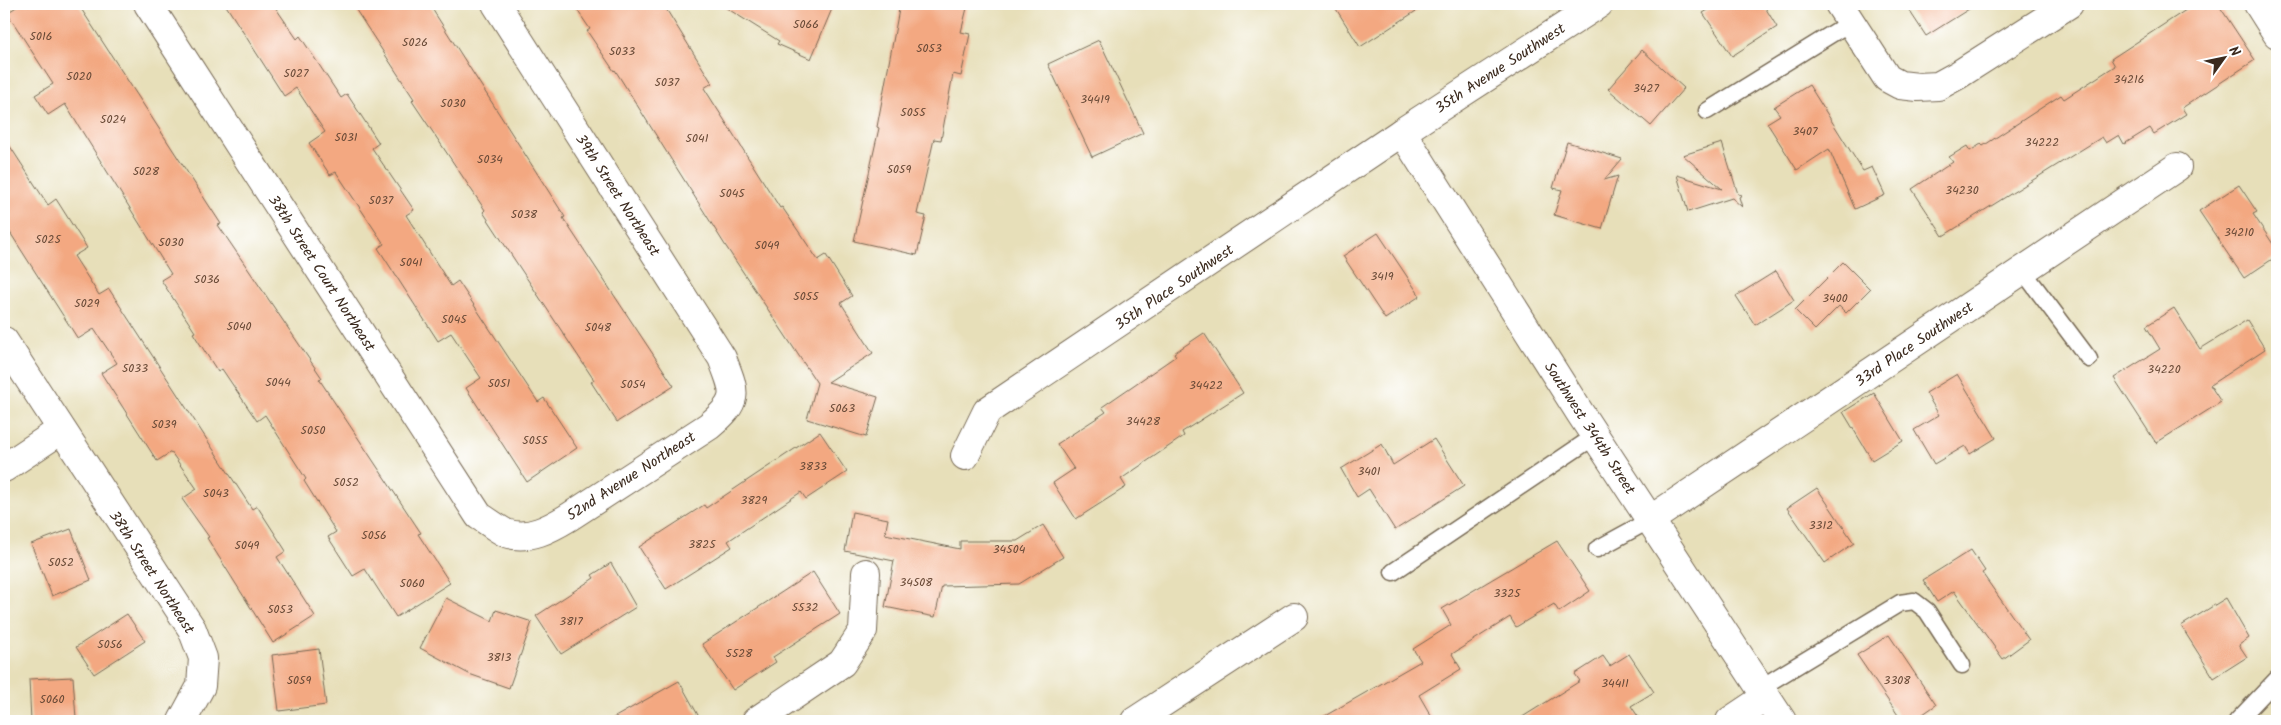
<svg xmlns="http://www.w3.org/2000/svg" width="2281" height="725" viewBox="0 0 2281 725" font-family="Kalam,sans-serif">
<style>
.building{fill:#f3a881}
.lines{fill:none;stroke-linecap:round;stroke-linejoin:round}
.lane-casing{stroke:#776954;stroke-width:19}
.street-casing{stroke:#776954;stroke-width:30}
.secondary-casing{stroke:#776954;stroke-width:30}
.lane{stroke:#fff;stroke-width:16}
.street{stroke:#fff;stroke-width:28}
.secondary{stroke:#fff;stroke-width:28}
.labels{text-anchor:middle;stroke-width:4;stroke-linejoin:round;paint-order:stroke}
.number-label{font-size:12px;fill:#694a37}
.street-label{font-size:15px;fill:#3b2a1e;stroke:#fff}
</style>
<rect width="100%" height="100%" fill="#fff"/>
<filter id="ink" filterUnits="userSpaceOnUse"><feTurbulence type="fractalNoise" baseFrequency=".02" numOctaves="2"/><feDisplacementMap in="SourceGraphic" scale="10" xChannelSelector="R" yChannelSelector="G"/><feConvolveMatrix kernelMatrix="1 2 1 2 8 2 1 2 1" color-interpolation-filters="sRGB"/></filter>
<filter id="wash" filterUnits="userSpaceOnUse"><feTurbulence type="fractalNoise" baseFrequency=".0096" numOctaves="4" result="noise"/><feDisplacementMap in="SourceGraphic" scale="20" xChannelSelector="R" yChannelSelector="G"/><feGaussianBlur stdDeviation="1.12" result="paint"/><feColorMatrix in="noise" values="0 0 0 0 0 0 0 0 0 0 0 0 0 0 0 0 0 1.4 0 .05"/><feComposite in="paint" operator="in"/></filter>
<g filter="url(#wash)">
<rect width="100%" height="100%" fill="#e7dfb9"/>
<g id="blocks">
<g class="building">
<polygon points="21,4 78,4 221,224 218,225 322,378 319,379 421,533 418,534 450,583 396,617 365,569 353,576 328,537 336,532 304,481 306,479 265,415 257,421 222,369 218,372 193,333 195,332 161,280 171,274 65,104 48,115 35,95 53,84 7,13"/>
<polygon points="225,4 273,4 297,39 300,36 341,98 347,94 379,143 372,148 414,210 406,215 451,286 458,281 538,402 544,398 577,448 527,482 466,388 481,378 451,333 438,341 378,248 384,244 336,172 330,175 309,143 325,132 296,88 284,96"/>
<polygon points="352,4 429,4 565,217 563,218 674,386 617,422 591,382 594,380 483,212 485,210 412,101 414,99"/>
<polygon points="573,4 663,4 712,83 704,88 780,208 782,207 818,260 826,255 852,296 841,303 873,353 828,382 878,397 866,437 807,419 817,383 725,245 615,70 614,71 587,31 590,29"/>
<polygon points="720,4 834,4 811,59 777,44 779,41"/>
<polygon points="900,4 968,4 961,32 970,34 961,76 953,74 941,140 934,139 917,214 926,216 917,255 854,241 879,128 877,127"/>
<polygon points="1333,4 1427,4 1360,47"/>
<polygon points="1718,4 1763,4 1777,27 1732,56 1703,13"/>
<polygon points="1905,4 1977,4 1926,36"/>
<polygon points="2195,4 2218,4 2255,60 2182,108 2186,114 2154,134 2150,128 2124,144 2119,135 2106,143 2102,137 1943,236 1912,189 1953,162 1949,157 1967,146 1970,151 1981,144 1983,146 2061,95 2064,99 2115,66 2111,59"/>
<polygon points="1099,40 1143,133 1092,157 1048,64"/>
<polygon points="1642,50 1684,88 1651,126 1608,89"/>
<polygon points="1809,85 1863,171 1872,167 1885,195 1855,209 1829,149 1797,170 1767,123 1780,115 1774,107"/>
<polygon points="4,137 48,205 56,199 87,248 74,256 99,295 109,289 252,509 257,506 286,551 277,557 315,616 273,643 207,538 209,537 182,499 197,489 171,452 157,461 101,373 117,363 94,329 78,339 4,223"/>
<polygon points="1567,142 1622,159 1604,180 1618,176 1602,229 1554,215 1562,190 1553,188"/>
<polygon points="1722,143 1738,194 1742,195 1739,197 1742,207 1732,198 1688,212 1677,175 1722,189 1683,155"/>
<polygon points="2239,185 2257,212 2253,214 2277,250 2277,256 2244,278 2199,211"/>
<polygon points="1378,233 1420,296 1385,319 1343,256"/>
<polygon points="1843,262 1870,289 1846,313 1839,306 1815,330 1795,310"/>
<polygon points="1776,271 1794,300 1755,325 1736,296"/>
<polygon points="2174,308 2200,349 2247,320 2265,349 2210,385 2221,402 2156,443 2114,378 2160,349 2146,326"/>
<polygon points="1204,333 1243,393 1182,432 1184,436 1121,479 1126,487 1076,519 1053,483 1074,469 1057,444 1106,412 1102,407 1176,356 1174,353"/>
<polygon points="1957,374 1996,438 1970,454 1965,446 1934,464 1914,430 1939,415 1926,393"/>
<polygon points="1874,393 1903,441 1872,460 1843,412"/>
<polygon points="820,432 847,472 806,499 801,492 728,541 732,547 666,589 639,547 704,505 706,508"/>
<polygon points="1434,439 1464,486 1395,530 1369,489 1357,497 1341,469 1382,444 1393,465"/>
<polygon points="1817,488 1854,543 1825,563 1787,508"/>
<polygon points="852,512 888,519 885,534 960,549 960,541 1017,541 1043,525 1063,557 1019,584 942,586 935,617 885,607 894,561 845,551"/>
<polygon points="71,529 91,580 52,596 31,544"/>
<polygon points="1557,541 1590,591 1559,612 1554,604 1516,627 1510,617 1452,654 1461,669 1419,695 1434,721 1316,721 1421,661 1413,649 1451,625 1442,609"/>
<polygon points="1971,550 1985,571 1982,573 2029,640 2003,659 1954,591 1937,602 1923,580"/>
<polygon points="611,563 636,607 561,654 536,616 594,578 592,575"/>
<polygon points="813,572 840,614 773,657 776,662 733,690 702,644"/>
<polygon points="446,598 492,621 496,610 532,622 509,688 469,674 420,648"/>
<polygon points="2226,598 2249,638 2239,645 2247,657 2214,678 2181,626"/>
<polygon points="127,614 145,641 94,674 76,647"/>
<polygon points="1889,635 1936,705 1913,721 1902,721 1857,655"/>
<polygon points="319,649 326,705 279,711 272,655"/>
<polygon points="1629,654 1654,692 1631,706 1641,721 1516,721 1580,681 1575,674 1603,656 1610,666"/>
<polygon points="73,677 76,719 31,721 29,679"/>
<polygon points="679,681 698,715 687,721 608,721"/>
</g>
</g>
</g>
<g filter="url(#ink)">
<use href="#blocks" fill-opacity="0" stroke="#776954" stroke-width="1"/>
<g class="lines">
<g class="lane-casing">
<g id="lane">
<polyline points="1707,111 1851,22"/>
<polyline points="2023,271 2089,359"/>
<polyline points="1597,549 1650,520"/>
<polyline points="1393,572 1595,436"/>
<polyline points="1760,688 1900,603 1914,601 1927,611 1962,665"/>
<polyline points="2237,721 2277,679"/>
</g>
</g>
<g class="street-casing">
<g id="street">
<path d="M148,4L479,516C488,521 497,529 506,533C528,541 551,528 569,517L709,426C740,400 736,394 722,358L496,4"/>
<polyline points="1839,4 1887,78 1900,85 1918,87 1938,86 1958,75 2069,4"/>
<polyline points="2258,4 2277,34"/>
<polyline points="4,341 192,629 203,658 201,686 182,721"/>
<polyline points="965,456 987,411 1402,132"/>
<polyline points="4,468 61,430"/>
<polyline points="1650,520 2177,167"/>
<polyline points="756,721 842,663 863,631 866,573"/>
<polyline points="1135,721 1294,617"/>
<polyline points="1730,721 1766,697"/>
</g>
</g>
<g class="secondary-casing">
<polyline id="secondary" points="1599,4 1402,132 1580,413 1782,721"/>
</g>
<use href="#lane" class="lane"/>
<use href="#street" class="street"/>
<use href="#secondary" class="secondary"/>
</g>
</g>
<g class="labels">
<g class="number-label">
<text x="806" y="28">5066</text>
<text x="41" y="40">5016</text>
<text x="415" y="46">5026</text>
<text x="929" y="52">5053</text>
<text x="622" y="55">5033</text>
<text x="296" y="77">5027</text>
<text x="79" y="80">5020</text>
<text x="2129" y="83">34216</text>
<text x="667" y="86">5037</text>
<text x="1646" y="92">3427</text>
<text x="1095" y="103">34419</text>
<text x="453" y="107">5030</text>
<text x="913" y="116">5055</text>
<text x="113" y="123">5024</text>
<text x="1805" y="135">3407</text>
<text x="346" y="141">5031</text>
<text x="697" y="142">5041</text>
<text x="2042" y="146">34222</text>
<text x="490" y="163">5034</text>
<text x="899" y="173">5059</text>
<text x="146" y="175">5028</text>
<text x="1962" y="194">34230</text>
<text x="732" y="197">5045</text>
<text x="381" y="204">5037</text>
<text x="524" y="218">5038</text>
<text x="2239" y="236">34210</text>
<text x="48" y="243">5025</text>
<text x="171" y="246">5030</text>
<text x="767" y="249">5049</text>
<text x="411" y="266">5041</text>
<text x="1382" y="280">3419</text>
<text x="207" y="283">5036</text>
<text x="806" y="300">5055</text>
<text x="1835" y="302">3400</text>
<text x="87" y="307">5029</text>
<text x="454" y="323">5045</text>
<text x="239" y="330">5040</text>
<text x="598" y="331">5048</text>
<text x="135" y="372">5033</text>
<text x="2164" y="373">34220</text>
<text x="278" y="386">5044</text>
<text x="499" y="387">5051</text>
<text x="633" y="388">5054</text>
<text x="1206" y="389">34422</text>
<text x="842" y="412">5063</text>
<text x="1143" y="425">34428</text>
<text x="164" y="428">5039</text>
<text x="313" y="434">5050</text>
<text x="535" y="444">5055</text>
<text x="813" y="470">3833</text>
<text x="1369" y="475">3401</text>
<text x="346" y="486">5052</text>
<text x="216" y="497">5043</text>
<text x="754" y="504">3829</text>
<text x="1821" y="529">3312</text>
<text x="374" y="539">5056</text>
<text x="702" y="548">3825</text>
<text x="247" y="549">5049</text>
<text x="1009" y="553">34504</text>
<text x="61" y="566">5052</text>
<text x="916" y="586">34508</text>
<text x="412" y="587">5060</text>
<text x="1507" y="597">3325</text>
<text x="805" y="611">5532</text>
<text x="280" y="613">5053</text>
<text x="571" y="625">3817</text>
<text x="110" y="648">5056</text>
<text x="739" y="657">5528</text>
<text x="499" y="661">3813</text>
<text x="299" y="684">5059</text>
<text x="1897" y="684">3308</text>
<text x="1615" y="687">34411</text>
<text x="52" y="703">5060</text>
</g>
<g class="street-label">
<text transform="translate(1500 68) rotate(-33)" y="5">35th Avenue Southwest</text>
<text transform="translate(618 195) rotate(57)" y="5">39th Street Northeast</text>
<text transform="translate(322 273) rotate(57)" y="5">38th Street Court Northeast</text>
<text transform="translate(1174 287) rotate(-34)" y="5">35th Place Southwest</text>
<text transform="translate(1914 344) rotate(-34)" y="5">33rd Place Southwest</text>
<text transform="translate(1590 428) rotate(57)" y="5">Southwest 344th Street</text>
<text transform="translate(631 476) rotate(-33)" y="5">52nd Avenue Northeast</text>
<text transform="translate(152 572) rotate(57)" y="5">38th Street Northeast</text>
</g>
</g>
<rect width="2281" height="725" fill="none" stroke="#fff" stroke-width="20"/>
<g transform="translate(2224 58) rotate(57)" stroke="#ffffff" stroke-width="4" paint-order="stroke">
<path d="M0-4L9 19L0 12L-9 19Z" fill="#3b2a1e"/>
<text y="-8" font-size="14" font-weight="bold" text-anchor="middle" fill="#3b2a1e">N</text>
</g>
</svg>
